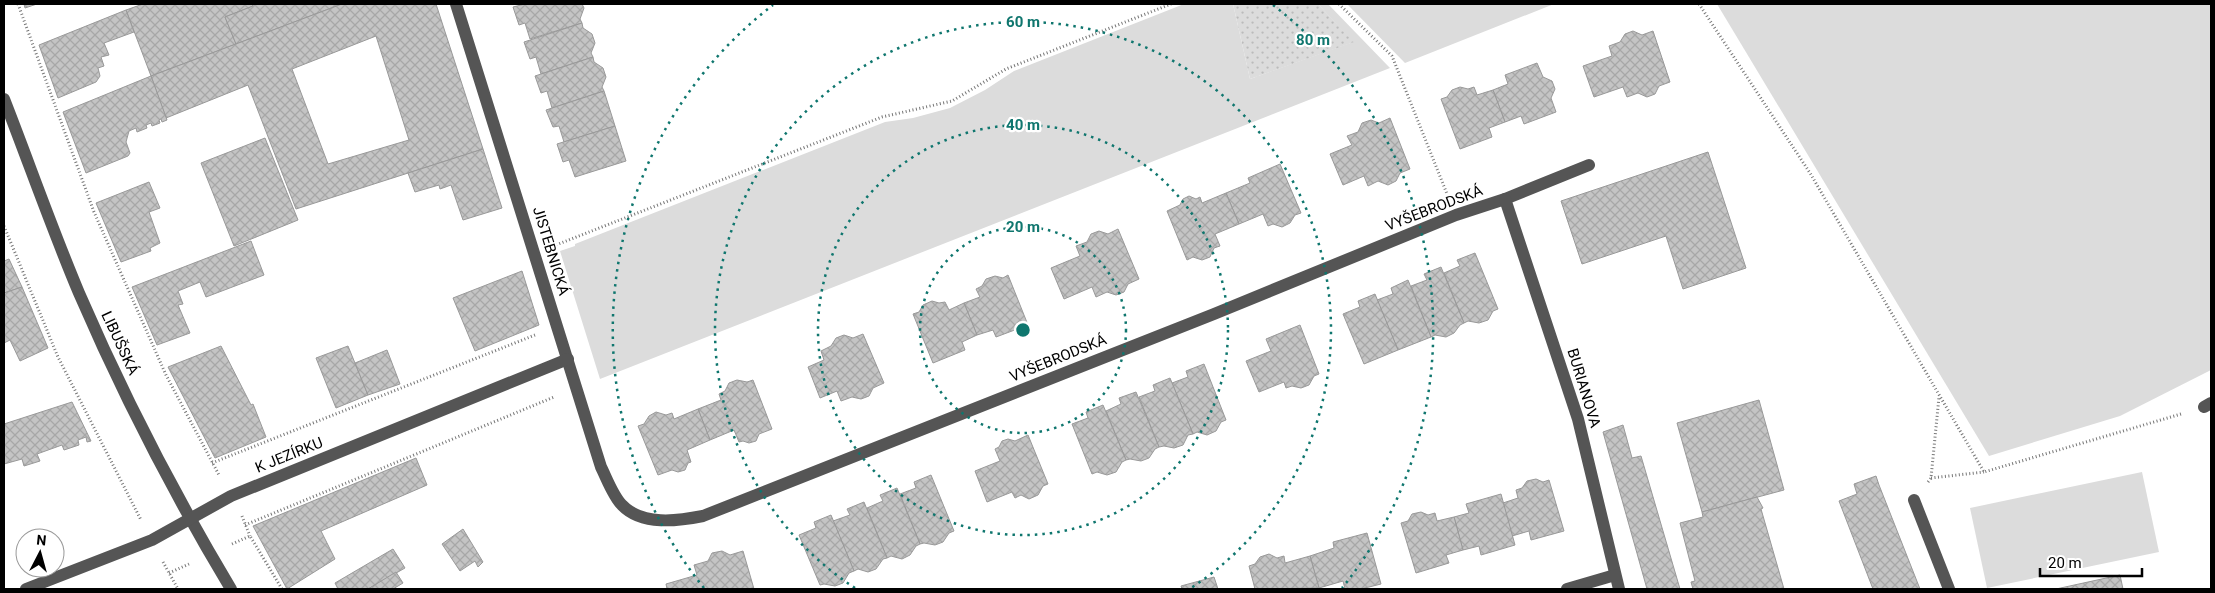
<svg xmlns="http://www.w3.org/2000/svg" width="2215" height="593" viewBox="0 0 2215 593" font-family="Roboto,sans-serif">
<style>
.grass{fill:#dcdcdc}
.park{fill:url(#park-dots)}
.building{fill:url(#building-cross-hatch);stroke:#999;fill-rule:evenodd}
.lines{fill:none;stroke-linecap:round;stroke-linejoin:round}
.path{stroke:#777;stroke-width:3;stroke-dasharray:1 2.5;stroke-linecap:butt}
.minor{stroke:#555;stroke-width:12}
.ring{fill:none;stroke:#0f766e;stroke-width:2.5;stroke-dasharray:2.5 5}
.labels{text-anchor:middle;stroke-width:4.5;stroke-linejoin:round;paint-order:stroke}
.street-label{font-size:15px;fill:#000;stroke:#fff}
.centre{fill:#0f766e;stroke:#fff;stroke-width:2.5}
.ring-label{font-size:15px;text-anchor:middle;font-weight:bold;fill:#0f766e;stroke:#fff;stroke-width:4.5;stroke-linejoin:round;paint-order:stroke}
</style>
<defs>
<pattern id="park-dots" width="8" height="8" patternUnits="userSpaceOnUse" patternTransform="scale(1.25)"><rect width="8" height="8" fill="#dcdcdc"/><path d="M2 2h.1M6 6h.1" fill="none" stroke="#bbb" stroke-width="1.8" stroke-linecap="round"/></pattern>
<pattern id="building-cross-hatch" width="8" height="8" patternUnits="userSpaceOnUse" patternTransform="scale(1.25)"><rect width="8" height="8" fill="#c4c4c4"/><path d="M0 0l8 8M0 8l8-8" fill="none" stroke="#a7a7a7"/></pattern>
</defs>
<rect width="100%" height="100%" fill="#fff"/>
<g class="grass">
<polygon points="1184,4 1233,4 1250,79 1353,42 1318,4 1328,4 1390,68 600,379 560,251 575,246 575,244 885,122 913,118 950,108 985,90 1014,71"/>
<polygon points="1347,4 1554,4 1405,63"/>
<polygon points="1717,4 2211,4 2211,370 2120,416 1989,456"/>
<polygon points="2142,472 2159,552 1987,588 1970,508"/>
</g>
<polygon class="park" points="1233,4 1318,4 1354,42 1250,79"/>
<g class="building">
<polygon points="24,4 37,4 25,8"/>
<polygon points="143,4 252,4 253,6 225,17 236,44 151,76 126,10"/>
<polygon points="252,4 342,4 236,44 225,17 253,6"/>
<path d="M342,4H436L483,149L296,209L248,85L166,118L151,76ZM376,36L409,140L328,164L292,69Z"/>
<polygon points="525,4 582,4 584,8 580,19 582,23 530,39 525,23 519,25 513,7"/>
<polygon points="126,10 134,32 104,43 109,55 101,57 104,66 98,68 100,76 96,82 58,98 39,45"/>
<polygon points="582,23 583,28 592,34 595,43 591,53 593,57 541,74 536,57 530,59 524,42"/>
<polygon points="1633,31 1642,35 1653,31 1670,82 1659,86 1655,94 1647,97 1638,93 1627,97 1623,87 1594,97 1583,66 1612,56 1609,46 1620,42 1625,34"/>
<polygon points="593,57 594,62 603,68 606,77 602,87 604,91 552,108 547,91 541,93 535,76"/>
<polygon points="1537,63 1543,77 1552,81 1555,89 1551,98 1556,112 1524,124 1521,116 1505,122 1493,90 1508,84 1505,75"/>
<polygon points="151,76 167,120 162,122 161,119 159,120 160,123 152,126 151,123 146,125 147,128 137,132 136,128 129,131 126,142 130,153 128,156 86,173 63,112"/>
<polygon points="1460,87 1468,89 1474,87 1477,95 1493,90 1505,122 1489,128 1492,137 1460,149 1441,99 1447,97 1452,90"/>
<polygon points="604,91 615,126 564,142 559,126 553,127 546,110"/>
<polygon points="1390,118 1410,169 1400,173 1396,181 1388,185 1378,181 1368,186 1364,176 1343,185 1330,154 1352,145 1347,136 1358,132 1362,123 1371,120 1379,123"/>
<polygon points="615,126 626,161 575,177 569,160 563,162 557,144"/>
<polygon points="265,138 298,220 234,246 201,163"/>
<polygon points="483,149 502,208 463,220 451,185 440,189 439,185 415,192 408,173"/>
<polygon points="1708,152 1746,268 1683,289 1666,236 1582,264 1561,201"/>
<polygon points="1280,164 1301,213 1295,215 1290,223 1282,227 1273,224 1268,226 1263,214 1239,224 1226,193 1250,183 1248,178"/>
<polygon points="149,182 160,208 149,212 160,243 150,248 151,251 121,262 96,203"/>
<polygon points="1226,193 1239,224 1215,234 1220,246 1214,248 1210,257 1202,260 1193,257 1187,260 1167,211 1180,205 1183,199 1189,196 1196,199 1200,197 1202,203"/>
<polygon points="1118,229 1139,279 1128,284 1124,292 1116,295 1107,292 1096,297 1092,287 1064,299 1051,268 1080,256 1076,246 1087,242 1091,234 1099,231 1108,234"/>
<polygon points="251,241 264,275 206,297 200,282 178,291 183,304 178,305 190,333 157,345 132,287"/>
<polygon points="1475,253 1498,309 1493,311 1488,320 1479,323 1468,321 1464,323 1444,273 1460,266 1457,260"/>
<polygon points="9,259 22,287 4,293 4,261"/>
<polygon points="1441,267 1464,323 1460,325 1454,333 1446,337 1435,335 1431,337 1411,286 1427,280 1424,274"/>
<polygon points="522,271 539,325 475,351 453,298"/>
<polygon points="1008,275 1028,325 996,337 993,330 977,335 964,303 980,297 976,289 982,286 986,279 995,276 1003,278"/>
<polygon points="1408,280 1431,337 1398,350 1377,300 1393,294 1391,288"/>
<polygon points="22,287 48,348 20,361 10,340 4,343 4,293"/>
<polygon points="1375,294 1398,350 1364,364 1343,314 1360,307 1358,301"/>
<polygon points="932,301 939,303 945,302 949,310 964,303 977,335 962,342 965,350 933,363 913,314 919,312 923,305"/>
<polygon points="1300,325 1319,374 1314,376 1309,385 1301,388 1292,386 1286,388 1284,382 1259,392 1246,361 1271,351 1266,339"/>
<polygon points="863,334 884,383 873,388 869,396 861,399 852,397 841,401 837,391 820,398 808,367 824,360 821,351 831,346 836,338 844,335 853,338"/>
<polygon points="221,346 251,405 253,404 266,437 215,458 168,367"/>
<polygon points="348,346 368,395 336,408 316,358"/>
<polygon points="387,350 400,384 368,395 355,363"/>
<polygon points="1204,364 1226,420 1221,422 1216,431 1207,435 1197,432 1193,434 1172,383 1188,377 1186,371"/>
<polygon points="1170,378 1193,434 1188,435 1183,445 1174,448 1164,446 1159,447 1139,397 1155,391 1153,385"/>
<polygon points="737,380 747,382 753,380 772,429 759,434 756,441 749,443 743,441 739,442 734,430 710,440 698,409 721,400 719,394 725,391 729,383"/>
<polygon points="1136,392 1159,447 1155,449 1149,458 1141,461 1130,459 1126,460 1106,411 1121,404 1119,398"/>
<polygon points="1759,400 1784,490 1702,512 1677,423"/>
<polygon points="72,402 91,441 87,442 86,437 78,440 79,445 64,450 62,445 37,454 40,461 24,466 22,459 4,464 4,424"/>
<polygon points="1103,405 1126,460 1122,462 1116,472 1107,475 1097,472 1092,474 1072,424 1088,418 1086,412"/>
<polygon points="698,409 710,440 687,450 691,462 688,463 685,470 678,472 672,470 658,475 638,426 644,424 649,416 656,412 666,415 672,413 674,419"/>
<polygon points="1623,425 1632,458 1641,456 1680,589 1647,589 1603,432"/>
<polygon points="1028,435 1048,484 1043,486 1038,495 1029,499 1021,495 1015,498 1012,492 987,502 975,471 1000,461 995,449 999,447 1002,441 1008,439 1015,441"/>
<polygon points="416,458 427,485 321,531 335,559 287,589 253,526"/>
<polygon points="931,475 954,531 949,533 943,542 935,545 924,543 920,544 900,494 916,488 914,482"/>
<polygon points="1876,476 1879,485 1920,589 1873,589 1839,501 1857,494 1854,484"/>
<polygon points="1536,479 1543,482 1549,480 1564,531 1531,540 1529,531 1512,536 1503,503 1518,498 1516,490 1522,488 1527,481"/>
<polygon points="897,488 920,544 916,546 910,555 902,559 891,556 887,558 867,508 883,501 880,495"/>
<polygon points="1501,494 1515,545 1481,555 1479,546 1463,550 1454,517 1469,513 1466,504"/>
<polygon points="1757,497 1763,508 1761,509 1784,589 1693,589 1691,582 1695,581 1680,523 1703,517 1702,512"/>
<polygon points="864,502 887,558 883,559 876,569 868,572 858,569 854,571 833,521 850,515 847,509"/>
<polygon points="1421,512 1428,515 1435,513 1437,521 1454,517 1463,550 1446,555 1449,563 1416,573 1401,523 1408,521 1412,514"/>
<polygon points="831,515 854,571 849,573 843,583 835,586 824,584 820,585 799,535 816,528 814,522"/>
<polygon points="463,529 483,562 478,567 475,561 460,571 442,544"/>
<polygon points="1367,533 1381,584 1361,589 1345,589 1343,581 1319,588 1310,556 1334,548 1333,542"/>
<polygon points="393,549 405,568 368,589 338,589 335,583"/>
<polygon points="722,551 730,555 743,551 754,589 667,589 666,584 697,575 694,565 708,561 712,553"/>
<polygon points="1269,554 1277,558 1284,556 1285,563 1310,556 1319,588 1255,589 1249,566 1255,564 1260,557"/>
<polygon points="396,572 403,583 393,589 368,589"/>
<polygon points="2120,575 2123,589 2056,589"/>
<polygon points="1214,577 1218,589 1182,589 1181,586"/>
</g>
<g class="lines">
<g class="path">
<polyline points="18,4 94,212 166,375 219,475"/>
<polyline points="1339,4 1392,56 1447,194"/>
<polyline points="1699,4 1810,173 1984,472 2181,414"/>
<polyline points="4,226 58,357 141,520"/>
<polyline points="556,245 882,117 952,101 1006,69 1171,4"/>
<polyline points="212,463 535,335"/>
<polyline points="1931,478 1984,472"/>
<polyline points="1928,482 1931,478 1939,397"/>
<polyline points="242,516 250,536"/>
<polyline points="245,525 554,397"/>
<polyline points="232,544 250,536 282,589"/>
<polyline points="163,562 178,589"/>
<polyline points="169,573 189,564"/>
</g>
<g class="minor">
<path d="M456,4L601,467C607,479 613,496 622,505C642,526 678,521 703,516L1214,314L1456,215L1505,199L1589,165"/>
<path d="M4,99C29,163 52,229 79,293C123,395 174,494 231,589"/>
<polyline points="1505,199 1578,419 1619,589"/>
<polyline points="2204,407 2211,403"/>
<polyline points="1914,500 1949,589"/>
<polyline points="26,589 152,540 231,496 568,359"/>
<polyline points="1567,589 1615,575"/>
</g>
</g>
<g class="ring">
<circle cx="1023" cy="330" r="103"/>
<circle cx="1023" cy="330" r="205"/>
<path d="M855 588A308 308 0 1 1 1191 588"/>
<path d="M704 588A410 410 0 0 1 773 5M1273 5A410 410 0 0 1 1342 588"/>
</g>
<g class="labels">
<g class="street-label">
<text transform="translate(1434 208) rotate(-21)" y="5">VYŠEBRODSKÁ</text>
<text transform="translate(551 251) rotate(73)" y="5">JISTEBNICKÁ</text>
<text transform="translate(120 343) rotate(65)" y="5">LIBUŠSKÁ</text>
<text transform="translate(1058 358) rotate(-22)" y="5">VYŠEBRODSKÁ</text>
<text transform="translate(1584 388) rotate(73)" y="5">BURIANOVA</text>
<text transform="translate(289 455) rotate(-22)" y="5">K JEZÍRKU</text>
</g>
</g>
<circle cx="1023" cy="330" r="8" class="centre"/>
<g class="ring-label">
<text x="1023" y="27">60 m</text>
<text x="1313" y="45">80 m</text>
<text x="1023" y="130">40 m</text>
<text x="1023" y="232">20 m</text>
</g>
<rect width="2215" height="593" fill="none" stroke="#000000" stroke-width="10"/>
<g transform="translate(40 553) rotate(6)"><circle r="24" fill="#ffffff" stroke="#999999"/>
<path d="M0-4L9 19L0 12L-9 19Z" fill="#000000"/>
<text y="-8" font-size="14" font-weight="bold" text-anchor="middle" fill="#000000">N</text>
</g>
<path d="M2040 568v8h102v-8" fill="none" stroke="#000000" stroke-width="2.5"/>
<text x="2048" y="568" font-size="15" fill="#000000" stroke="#ffffff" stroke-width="4" paint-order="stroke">20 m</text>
</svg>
